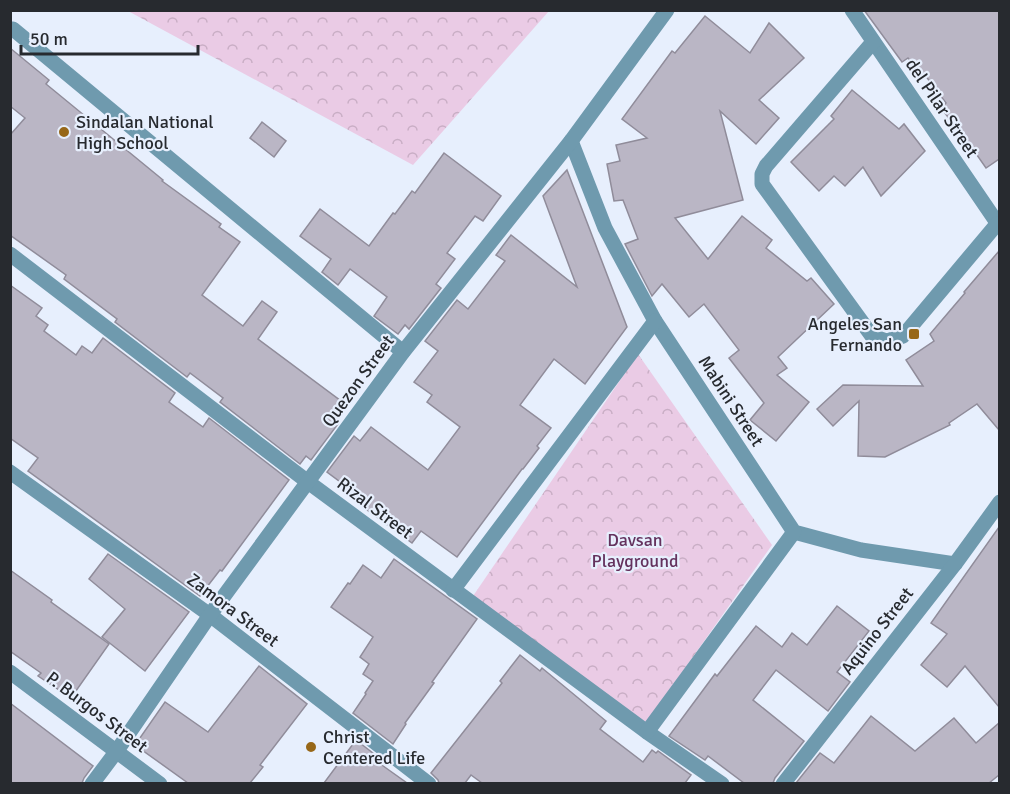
<svg xmlns="http://www.w3.org/2000/svg" width="1010" height="794" viewBox="0 0 1010 794" font-family="Signika,sans-serif">
<style>
.forest{fill:url(#forest-crowns)}
.building{fill:#bab6c5;stroke:#908c9a;stroke-width:1.5}
.lines{fill:none;stroke-linecap:round;stroke-linejoin:round}
.minor{stroke:#6f9aae;stroke-width:15}
.poi-dot{fill:#976718;stroke:#e7effd;stroke-width:2}
.labels{text-anchor:middle;stroke-width:4.5;stroke-linejoin:round;paint-order:stroke}
.street-label{font-size:18px;fill:#272a2f;stroke:#e7effd}
.poi-label{font-size:18px;fill:#272a2f;stroke:#e7effd;text-anchor:start}
.park-label{font-size:18px;fill:#64325e;stroke:#e7effd}
</style>
<defs>
<pattern id="forest-crowns" width="20" height="18" patternUnits="userSpaceOnUse" patternTransform="scale(1.5)"><rect width="20" height="18" fill="#eacbe5"/><path d="M2 6a3 3 0 1 1 6 0M12 15a3 3 0 1 1 6 0" fill="none" stroke="#c9aec5"/></pattern>
</defs>
<rect width="100%" height="100%" fill="#e7effd"/>
<g class="forest">
<polygon points="128,11 549,11 413,165"/>
<polygon points="638,354 772,545 642,729 469,602"/>
</g>
<g class="building">
<polygon points="864,10 999,10 999,159 986,168 956,125 955,126 941,108 946,103 925,75 922,77 908,58 902,62"/>
<polygon points="705,16 750,53 769,23 804,58 759,100 779,118 756,144 720,111 743,200 675,218 708,259 742,216 772,240 766,248 807,281 811,278 834,304 778,357 787,368 777,375 809,402 776,441 750,420 764,403 729,358 739,350 704,304 689,317 662,284 652,296 625,244 638,239 623,200 614,201 607,164 620,161 616,145 647,138 622,119 672,51 675,53"/>
<polygon points="10,48 49,80 46,84 163,180 162,181 221,224 219,227 240,242 202,295 243,326 262,301 277,312 258,339 341,401 329,417 338,424 311,460 306,456 300,464 220,402 223,398 190,373 187,377 115,322 117,319 64,279 66,275 10,235 10,135 25,118 10,106"/>
<polygon points="852,90 899,129 904,124 925,151 881,196 863,167 845,186 834,176 819,191 791,162 834,119 831,116"/>
<polygon points="262,122 286,141 274,157 250,138"/>
<polygon points="444,153 501,196 483,221 475,216 447,253 455,259 436,284 441,288 409,329 405,325 398,334 374,316 387,297 350,269 338,285 322,272 331,259 300,236 320,209 369,246 393,213 395,214 412,191 415,193"/>
<polygon points="567,170 627,327 585,384 554,359 520,405 551,428 537,446 539,448 523,469 522,469 457,557 421,531 412,543 359,504 363,499 327,472 354,436 360,441 371,427 428,470 460,427 427,402 432,395 414,382 438,351 425,341 457,300 468,309 505,261 496,255 511,235 577,287 543,196"/>
<polygon points="999,251 999,430 977,404 949,423 950,425 885,457 858,456 859,401 833,426 817,409 843,385 923,386 906,360 934,341 930,334 965,293 964,292"/>
<polygon points="10,285 42,308 36,316 48,325 44,331 76,355 82,346 92,353 103,338 175,393 169,402 203,427 209,418 289,480 222,571 220,570 200,596 28,471 38,458 10,438"/>
<polygon points="999,527 999,707 965,666 947,687 921,665 947,634 931,623"/>
<polygon points="108,554 189,612 145,671 102,637 125,609 89,579"/>
<polygon points="394,559 477,619 432,682 434,683 405,723 406,724 393,744 353,713 366,694 365,693 373,681 363,674 369,664 360,657 373,637 331,607 348,583 350,584 363,565 381,578"/>
<polygon points="10,570 52,600 51,602 109,644 71,698 38,676 41,673 10,651"/>
<polygon points="837,606 869,631 837,672 850,682 828,711 776,670 753,700 804,741 775,778 773,783 744,783 708,756 705,760 669,736 715,674 717,676 756,626 782,647 792,633 807,645"/>
<polygon points="520,655 540,671 542,668 606,721 600,729 643,762 652,750 656,753 658,751 691,775 685,783 482,783 471,775 465,783 439,783 438,780 431,773 502,683 500,681"/>
<polygon points="259,666 307,704 260,765 263,767 250,783 188,783 135,745 165,702 208,732"/>
<polygon points="10,703 93,766 84,778 82,783 10,783"/>
<polygon points="871,716 915,751 954,718 976,743 999,723 999,775 989,783 796,783 820,753 834,763"/>
<polygon points="356,740 382,760 379,763 407,783 324,783"/>
</g>
<g class="lines">
<g class="minor">
<polyline points="852,10 1000,227"/>
<polyline points="13,29 403,352"/>
<polyline points="873,42 766,166 762,174 762,184 872,336 887,341 903,336 997,224"/>
<polyline points="571,141 605,228 655,321 794,532 861,550 955,564"/>
<polyline points="10,254 308,482 647,732 722,784"/>
<polyline points="10,472 210,615 429,784"/>
<polyline points="453,590 655,321"/>
<polyline points="10,672 160,784"/>
<polyline points="647,732 794,532"/>
<polyline points="92,784 116,752 210,615 403,352 571,141 667,10"/>
<polyline points="783,784 955,564 1000,502"/>
</g>
</g>
<g class="poi-dot">
<circle cx="64" cy="132" r="6"/>
<rect x="908" y="328" width="12" height="12" rx="3"/>
<circle cx="311" cy="747" r="6"/>
</g>
<g class="labels">
<g class="street-label">
<text transform="translate(942 108) rotate(56)" y="6">del Pilar Street</text>
<text transform="translate(358 381) rotate(-54)" y="6">Quezon Street</text>
<text transform="translate(731 401) rotate(57)" y="6">Mabini Street</text>
<text transform="translate(375 508) rotate(37)" y="6">Rizal Street</text>
<text transform="translate(233 610) rotate(37)" y="6">Zamora Street</text>
<text transform="translate(877 631) rotate(-52)" y="6">Aquino Street</text>
<text transform="translate(97 712) rotate(37)" y="6">P. Burgos Street</text>
</g>
<g class="poi-label">
<text x="76" y="128">Sindalan National<tspan x="76" dy="21">High School</tspan></text>
<text x="902" y="330" text-anchor="end">Angeles San<tspan x="902" dy="21">Fernando</tspan></text>
<text x="323" y="743">Christ<tspan x="323" dy="21">Centered Life</tspan></text>
</g>
<g class="park-label">
<text x="635" y="546">Davsan<tspan x="635" dy="21">Playground</tspan></text>
</g>
</g>
<rect width="1010" height="794" fill="none" stroke="#272a2f" stroke-width="24"/>
<path d="M21 45v9h177v-9" fill="none" stroke="#272a2f" stroke-width="3"/>
<text x="30" y="45" font-size="18" fill="#272a2f" stroke="#e7effd" stroke-width="4.5" paint-order="stroke">50 m</text>
</svg>
